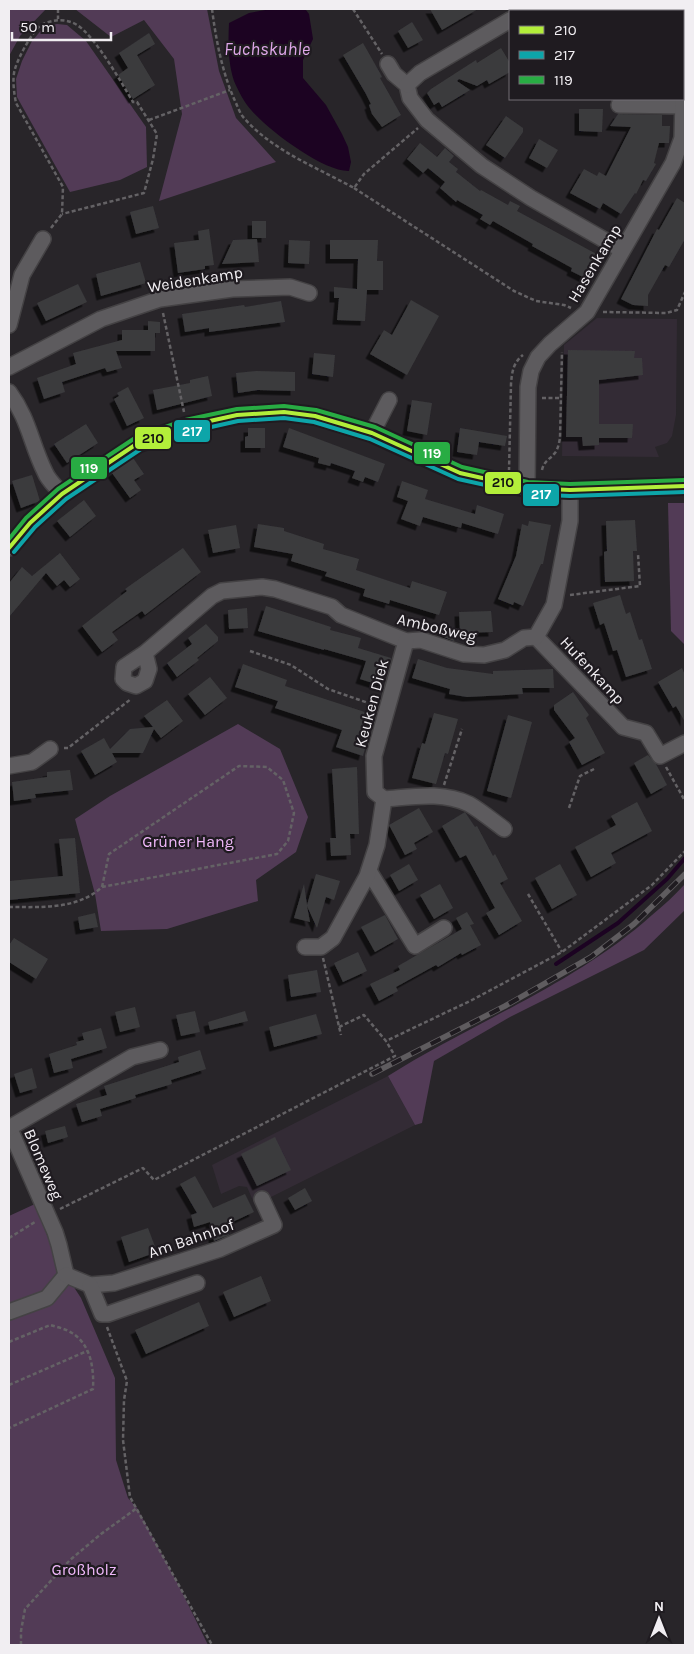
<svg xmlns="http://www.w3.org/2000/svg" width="694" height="1654" viewBox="0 0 694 1654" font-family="Karla,sans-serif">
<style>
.built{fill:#332b35}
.green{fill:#523b56}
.water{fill:#1c0322}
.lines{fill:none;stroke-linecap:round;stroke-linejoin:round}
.stream{stroke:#1c0322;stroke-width:4}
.building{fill:#3b3b3d;filter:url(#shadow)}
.minor-casing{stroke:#444244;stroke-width:18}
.path{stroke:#646265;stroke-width:2.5;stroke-dasharray:4 2.5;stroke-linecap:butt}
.minor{stroke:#5d5b5e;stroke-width:15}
.rail-casing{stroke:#5f5c5f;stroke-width:5.5}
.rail{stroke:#1f1b20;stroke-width:4;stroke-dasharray:11;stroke-linecap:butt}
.bus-1-casing{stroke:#1f1b20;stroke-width:8}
.bus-2-casing{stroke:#1f1b20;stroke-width:8}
.bus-3-casing{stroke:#1f1b20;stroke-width:8}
.bus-1{stroke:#b3ee3a;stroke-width:4}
.bus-2{stroke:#0da5a9;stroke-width:4}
.bus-3{stroke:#28ac43;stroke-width:4}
.labels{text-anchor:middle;stroke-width:4.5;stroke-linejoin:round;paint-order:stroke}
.street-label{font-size:16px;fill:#f1eef2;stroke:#1f1b20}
.park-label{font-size:16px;fill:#f1b9fb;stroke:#1f1b20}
.water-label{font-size:18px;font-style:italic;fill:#dea7e9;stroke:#1f1b20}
.line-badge{stroke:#1f1b20;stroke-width:2}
.badge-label{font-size:14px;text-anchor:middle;font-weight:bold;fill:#fff}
.pale-badge-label{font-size:14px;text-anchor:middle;font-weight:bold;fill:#111}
</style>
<defs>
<filter id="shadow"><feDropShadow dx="-4.5" dy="4.5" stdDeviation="0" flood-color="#0009"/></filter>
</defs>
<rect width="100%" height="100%" fill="#282529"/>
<g class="built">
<polygon points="597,318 677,319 676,415 672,436 667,443 655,447 659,457 562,456 564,345"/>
<polygon points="388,1076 415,1125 255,1205 247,1187 239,1186 221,1194 212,1165"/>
</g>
<g class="green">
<polygon points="9,9 46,9 20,36 9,56"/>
<polygon points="75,9 207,9 219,71 236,118 276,162 159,201 182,114 174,59 144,20 111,37"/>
<polygon points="57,24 67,25 86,41 146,127 147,167 120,180 70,192 17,97 16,79 22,61 32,41 44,27"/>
<polygon points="668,503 685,503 685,645 671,631"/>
<polygon points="238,724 280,749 308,817 296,852 256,880 258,901 167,929 101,931 95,894 75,819 110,796"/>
<path d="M685,884V910L644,950L510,1017L434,1061L422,1123L415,1125L388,1076C475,1021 574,985 652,915C664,905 675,895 685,884Z"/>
<polygon points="35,1204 47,1235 59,1245 66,1275 81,1298 115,1378 116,1460 128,1498 137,1508 178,1584 208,1645 9,1645 9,1216"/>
</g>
<path class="water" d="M271,9H304L306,10L309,14L313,39L303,60V78L326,105L342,134L348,147L351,162L349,171C323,172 262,126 247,105C242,98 237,88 234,81C228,62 228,43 229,23L249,13Z"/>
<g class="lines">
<polyline class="stream" points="556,964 618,923 667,879 685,858"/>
</g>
<g class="building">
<polygon points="430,9 478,9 442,30"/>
<polygon points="412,22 423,40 408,48 398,31"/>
<polygon points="149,33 155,44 137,55 155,85 133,99 118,75 128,68 119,53"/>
<polygon points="363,43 380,73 382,77 380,78 401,115 382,127 372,114 369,105 371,104 366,94 343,55"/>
<polygon points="501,48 510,63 510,72 489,84 487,80 477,86 459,79 457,81 470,90 442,107 439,102 434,105 427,93 431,89 476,60 477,63"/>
<polygon points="579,109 603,109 602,132 579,131"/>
<polygon points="618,114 662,115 662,126 670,126 669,143 659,143 654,163 656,164 646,181 643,180 636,194 635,193 621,214 603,203 600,209 570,193 584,169 597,176 599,172 606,176 631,127 610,126"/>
<polygon points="506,116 523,128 523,132 505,158 486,145"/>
<polygon points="539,139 558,150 547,168 529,158"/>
<polygon points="420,143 437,157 445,148 454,156 449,162 458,169 456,172 480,191 481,190 508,205 510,201 520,206 517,211 602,257 589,280 571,271 572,268 532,246 533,244 493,221 490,225 480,219 483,215 457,200 456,202 440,188 445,182 428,168 423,173 407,159"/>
<polygon points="677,198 685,203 685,239 669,267 665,265 648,295 648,306 633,305 621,299 657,229 659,230"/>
<polygon points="153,206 159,228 136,234 130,212"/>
<rect x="252" y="221" width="14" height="17"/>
<polygon points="209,229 214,265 205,266 205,269 178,273 174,243 199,240 198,231"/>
<polygon points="257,239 259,262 222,264 233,240"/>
<polygon points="289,240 310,241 309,264 288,263"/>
<polygon points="330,240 378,240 377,261 383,261 383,290 367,290 365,321 337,320 339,298 334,298 334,287 357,289 358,259 330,259"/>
<polygon points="140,262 146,283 101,296 96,274"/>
<polygon points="78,284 87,302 46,321 37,303"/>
<polygon points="411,300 439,316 407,375 370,354 384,330 392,335"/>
<polygon points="281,301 285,322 209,332 209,328 185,332 182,314 244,305 245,307"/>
<polygon points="148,321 160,322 160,333 155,333 155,351 116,351 122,368 107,372 105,368 62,382 65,392 44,399 37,378 76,364 73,353 122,340 122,330 148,330"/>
<polygon points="568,350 635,351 634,358 642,358 643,375 599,380 599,424 633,424 632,438 599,438 599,445 583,446 582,437 566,437"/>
<polygon points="314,353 335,355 333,377 312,374"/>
<polygon points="256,371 295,372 295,391 258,390 238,393 236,373"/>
<polygon points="208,376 212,396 157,410 153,390 190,383 190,380"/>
<polygon points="128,387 144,418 127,426 114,399 119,396 117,393"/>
<polygon points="412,400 432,403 427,435 407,431"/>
<polygon points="86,424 98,443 67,463 54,444"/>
<polygon points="248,428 265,428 265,448 245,448 245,437 248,436"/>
<polygon points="289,428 385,464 378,482 365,477 363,482 352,478 355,471 331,463 330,466 318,463 319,458 283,447"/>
<polygon points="460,428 507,436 505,446 479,442 477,455 457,452"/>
<polygon points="133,458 144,474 134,480 141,490 130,498 112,473"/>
<polygon points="32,475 40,501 21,508 12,481"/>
<polygon points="402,481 428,490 425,499 475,514 477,505 504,514 498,534 462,523 461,528 423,517 420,526 401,519 408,501 397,497"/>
<polygon points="84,500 96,516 70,537 57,521"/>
<polygon points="635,520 637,551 633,551 634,581 605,582 604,552 607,551 606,521"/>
<polygon points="529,521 551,525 547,544 543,564 541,564 523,606 514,602 513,605 498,599 516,556 522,524 528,526"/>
<polygon points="258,524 284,528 284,531 324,544 323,549 359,559 356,570 410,588 412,581 447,592 439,615 390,600 389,604 363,596 365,589 325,576 327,572 291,561 293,554 254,547"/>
<polygon points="236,525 240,548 213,553 208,530"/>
<polygon points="183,548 201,572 145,615 142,611 112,632 118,640 102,652 82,626 127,591 125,589"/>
<polygon points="60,553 80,579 70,587 64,580 57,586 46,573 9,617 9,583 22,567 32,576"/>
<polygon points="620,595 626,614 630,612 639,640 642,639 652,669 626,677 617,650 613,651 604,623 600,625 593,603"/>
<polygon points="266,606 331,627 330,630 361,638 358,648 391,658 382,686 360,679 366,661 324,649 324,650 258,631"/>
<polygon points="247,608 248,628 229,629 228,610"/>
<polygon points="491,611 493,632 460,633 459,612"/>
<polygon points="206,624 218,637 218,641 197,658 199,660 177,677 167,663 192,644 188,638"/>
<polygon points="447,626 458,629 454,641 444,637"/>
<polygon points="418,659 447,668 493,674 493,671 553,669 554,688 522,688 523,694 467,697 449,694 450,689 412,678"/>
<polygon points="243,664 287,680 285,686 374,715 363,756 336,747 342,730 275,708 278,701 235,687"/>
<polygon points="682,668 685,675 685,722 676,706 673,708 658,682"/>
<polygon points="210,677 227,698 205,715 188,694"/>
<polygon points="573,692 589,715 586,718 605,753 582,765 569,742 575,738 554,710 554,705"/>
<polygon points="167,700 183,721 161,738 154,729 143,753 112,753 117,762 95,775 81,751 104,738 110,749 130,729 153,727 144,716"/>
<polygon points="434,713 458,719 448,754 445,753 436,784 412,778 422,743 425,744"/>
<polygon points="508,715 532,722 511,798 487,791"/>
<polygon points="648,755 656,764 667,785 651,794 634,763"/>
<polygon points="357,767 359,834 350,834 351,855 331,856 330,838 336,838 332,769"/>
<polygon points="70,770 73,790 35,794 36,798 14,801 12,782 47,777 47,772"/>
<polygon points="637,802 652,831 611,853 616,863 591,877 575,847 616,825 611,816"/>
<polygon points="419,808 433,832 414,843 417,849 405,855 389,825"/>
<polygon points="465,812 475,827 477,826 493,856 495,854 508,879 500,883 522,921 499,935 486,913 495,908 466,855 460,858 442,826"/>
<polygon points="75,838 80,893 9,900 9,881 63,876 59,839"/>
<polygon points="409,864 418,880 399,891 390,875"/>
<polygon points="560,864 577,895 552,909 535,878"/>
<polygon points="316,874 340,881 334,900 326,897 317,928 307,906 310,922 294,918 304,884 307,905"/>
<polygon points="440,884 453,908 434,919 420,895"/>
<polygon points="467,912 474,924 470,925 481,945 462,955 461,953 438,967 436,965 396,987 398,991 379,1001 370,984 400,970 398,966 462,929 456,918"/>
<polygon points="95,913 98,927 80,930 78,917"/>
<polygon points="385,915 398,939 375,952 361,927"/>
<polygon points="14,938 48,959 36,979 9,962 9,945"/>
<polygon points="358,952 367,971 343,982 334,963"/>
<polygon points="317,970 321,992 291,997 288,975"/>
<polygon points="135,1007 140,1027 120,1032 115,1012"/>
<polygon points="195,1011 200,1032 181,1036 176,1015"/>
<polygon points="245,1011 248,1021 210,1030 208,1022"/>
<polygon points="316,1014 322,1034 274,1047 269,1027"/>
<polygon points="101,1028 107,1048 71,1059 73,1068 54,1073 49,1054 77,1045 76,1042 84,1040 82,1033"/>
<polygon points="200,1050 206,1069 171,1080 172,1084 135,1095 136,1098 100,1109 102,1116 82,1122 76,1104 107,1095 104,1086 179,1062 178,1057"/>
<polygon points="32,1068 37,1088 20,1093 14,1074"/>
<polygon points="65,1126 68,1137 48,1143 45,1131"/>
<polygon points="275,1137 291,1170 257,1186 241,1154"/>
<polygon points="195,1176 213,1208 245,1194 254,1212 226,1225 229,1235 214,1241 210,1222 194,1227 191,1215 197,1213 180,1184"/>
<polygon points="305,1188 312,1201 295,1210 288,1198"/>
<polygon points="148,1228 157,1252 129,1262 121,1237"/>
<polygon points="261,1276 271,1301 234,1317 223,1292"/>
<polygon points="199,1302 209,1326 146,1354 135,1330"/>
</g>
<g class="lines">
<g class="minor-casing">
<g id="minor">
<polyline points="652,9 653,11"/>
<polyline points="525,11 529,9"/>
<polyline points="388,64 394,74 407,85 410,98 427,120 482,166 531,198 622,250"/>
<polyline points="407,85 420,73 510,20"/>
<polyline points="619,105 683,106"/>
<polyline points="9,325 22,275 43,239"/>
<polyline points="9,367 101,319 160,299 232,289 290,287 309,293"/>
<path d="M9,392C29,419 31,444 45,472C48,480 56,487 62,494"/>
<polyline points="372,433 389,400"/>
<polyline points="527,488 528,387 531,371 538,357 550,344 587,312 673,163 682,138 683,99"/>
<polyline points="9,548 30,523 62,494 138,443 187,426 237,415 284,412 315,416 372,433 460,473 527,488 570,490 685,486"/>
<polyline points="536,637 623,727 646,733 660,756 685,743"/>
<polyline points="145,653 149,669 145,681 136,686 127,683 123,679 124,667 145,653 212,596 222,591 262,587 275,589 332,607 341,615 406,641 421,640 464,654 484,655 505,650 524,638 536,637 554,605 570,521 570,490"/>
<polyline points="9,766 32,762 50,749"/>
<path d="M384,799C412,797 442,791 469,804C481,811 493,821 504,829"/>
<polyline points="369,871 415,946 444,928"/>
<polyline points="305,947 321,947 333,938 367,876 377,845 384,799 375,792 374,756 406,641"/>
<polyline points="9,1127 55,1232 59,1245 66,1275 47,1298 9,1312"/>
<polyline points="9,1128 132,1057 160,1050"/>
<polyline points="66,1275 90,1285 114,1283 220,1249 274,1225 262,1199"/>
<polyline points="90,1285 102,1314 108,1314 197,1283"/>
</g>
</g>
<g class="path">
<polyline points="58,9 58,19"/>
<path d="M212,9C216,40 222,72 235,101C238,107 240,114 244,118C273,151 316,167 354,188L364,174L418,128"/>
<polyline points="353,9 382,54"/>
<polyline points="149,120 230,90"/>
<polyline points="354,188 514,291 536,301 564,305 571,308"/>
<path d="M51,228L62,214L63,187L16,103C14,93 12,78 15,69C18,58 32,32 40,26C51,19 66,18 77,25C95,36 121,82 133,102H137L157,134L153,159L144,193L62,214"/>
<polyline points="603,312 666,313 677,310 685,292"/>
<polyline points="163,313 184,412"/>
<polyline points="542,398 561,398"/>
<path d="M542,470C544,461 549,460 554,454C558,450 559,443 560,438L562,352"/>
<path d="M509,471L511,384C512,372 513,363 523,355"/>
<polyline points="570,595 640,586 638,554"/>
<polyline points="250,651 291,665 328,689 374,705"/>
<polyline points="64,748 68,748 131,699"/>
<polyline points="666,767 685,801"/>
<polyline points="444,785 462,729"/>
<polyline points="569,808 580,776 596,768"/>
<polyline points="528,894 562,952"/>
<path d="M9,907C41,907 77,910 102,887L277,854L288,841L294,813L283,780L267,767L239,766L109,854L102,887"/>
<polyline points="323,958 341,1035"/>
<polyline points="339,1027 364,1015 386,1041 472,1000 562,952 652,885 685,851"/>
<polyline points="60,1209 143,1168 154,1180 395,1056 386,1041"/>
<polyline points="9,1238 35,1222"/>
<polyline points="107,1327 127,1381 124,1400 123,1440 130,1497 212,1645"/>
<path d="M9,1342L50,1325C57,1327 66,1329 72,1333C91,1345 94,1368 93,1389L9,1428"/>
<polyline points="9,1385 87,1351"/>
<polyline points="21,1645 21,1631 25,1609 70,1560 101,1534 137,1508"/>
</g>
<use href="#minor" class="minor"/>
<g class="rail-casing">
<polyline id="rail" points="372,1074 505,1006 591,957 634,924 685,874"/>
</g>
<use href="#rail" class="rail"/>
<g class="bus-1-casing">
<polyline id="bus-1" points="9,548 30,523 62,494 138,443 187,426 237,415 284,412 315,416 372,433 460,473 527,488 570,490 685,486"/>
</g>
<g class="bus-2-casing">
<polyline id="bus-2" points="14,552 35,527 66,499 141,449 189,432 238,421 284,418 314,422 370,439 458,479 526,494 570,496 685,492"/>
</g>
<g class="bus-3-casing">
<polyline id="bus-3" points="9,539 26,518 58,489 135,438 185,420 237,409 284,406 316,410 375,427 462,467 528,482 570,484 685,480"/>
</g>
<use href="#bus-1" class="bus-1"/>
<use href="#bus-2" class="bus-2"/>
<use href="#bus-3" class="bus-3"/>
</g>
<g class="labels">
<g class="street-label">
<text transform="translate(594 263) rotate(-59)" y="6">Hasenkamp</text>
<text transform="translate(195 279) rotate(-9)" y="6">Weidenkamp</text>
<text transform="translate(437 627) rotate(13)" y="6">Amboßweg</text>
<text transform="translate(593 670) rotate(47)" y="6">Hufenkamp</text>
<text transform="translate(371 703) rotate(-75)" y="6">Keuken Diek</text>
<text transform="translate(44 1164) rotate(67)" y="6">Blomeweg</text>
<text transform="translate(191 1238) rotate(-19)" y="6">Am Bahnhof</text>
</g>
<g class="park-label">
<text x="188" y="847">Grüner Hang</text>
<text x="84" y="1575">Großholz</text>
</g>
<g class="water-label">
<text x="267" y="55">Fuchskuhle</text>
</g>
</g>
<g class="line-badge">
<rect x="173" y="419" width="38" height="24" rx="5" fill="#0da5a9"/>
<rect x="134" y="426" width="38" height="24" rx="5" fill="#b3ee3a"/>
<rect x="413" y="441" width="38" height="24" rx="5" fill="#28ac43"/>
<rect x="70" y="456" width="38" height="24" rx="5" fill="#28ac43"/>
<rect x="484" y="471" width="38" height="24" rx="5" fill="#b3ee3a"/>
<rect x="522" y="483" width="38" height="24" rx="5" fill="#0da5a9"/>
</g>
<g class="badge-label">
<text x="192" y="436">217</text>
<text x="432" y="458">119</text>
<text x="89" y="473">119</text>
<text x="541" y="499">217</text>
</g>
<g class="pale-badge-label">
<text x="153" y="443">210</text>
<text x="503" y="487">210</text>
</g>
<rect width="694" height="1654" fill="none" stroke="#f1eef2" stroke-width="20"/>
<rect x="509" y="10" width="175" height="90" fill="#1f1b20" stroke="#736f74"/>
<rect x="519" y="26" width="25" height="8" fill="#b3ee3a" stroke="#736f74"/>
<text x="554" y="35" font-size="15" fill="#f1eef2">210</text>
<rect x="519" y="51" width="25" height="8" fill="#0da5a9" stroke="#736f74"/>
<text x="554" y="60" font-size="15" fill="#f1eef2">217</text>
<rect x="519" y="76" width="25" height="8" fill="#28ac43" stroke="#736f74"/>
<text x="554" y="85" font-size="15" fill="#f1eef2">119</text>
<g transform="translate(659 1619)" stroke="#1f1b20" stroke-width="4" paint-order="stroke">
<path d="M0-4L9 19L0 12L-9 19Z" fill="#f1eef2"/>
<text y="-8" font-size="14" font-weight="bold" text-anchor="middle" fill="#f1eef2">N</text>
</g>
<path d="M12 32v8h99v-8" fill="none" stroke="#f1eef2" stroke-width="2.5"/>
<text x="20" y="32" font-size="15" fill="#f1eef2" stroke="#1f1b20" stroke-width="4" paint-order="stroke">50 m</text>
</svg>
